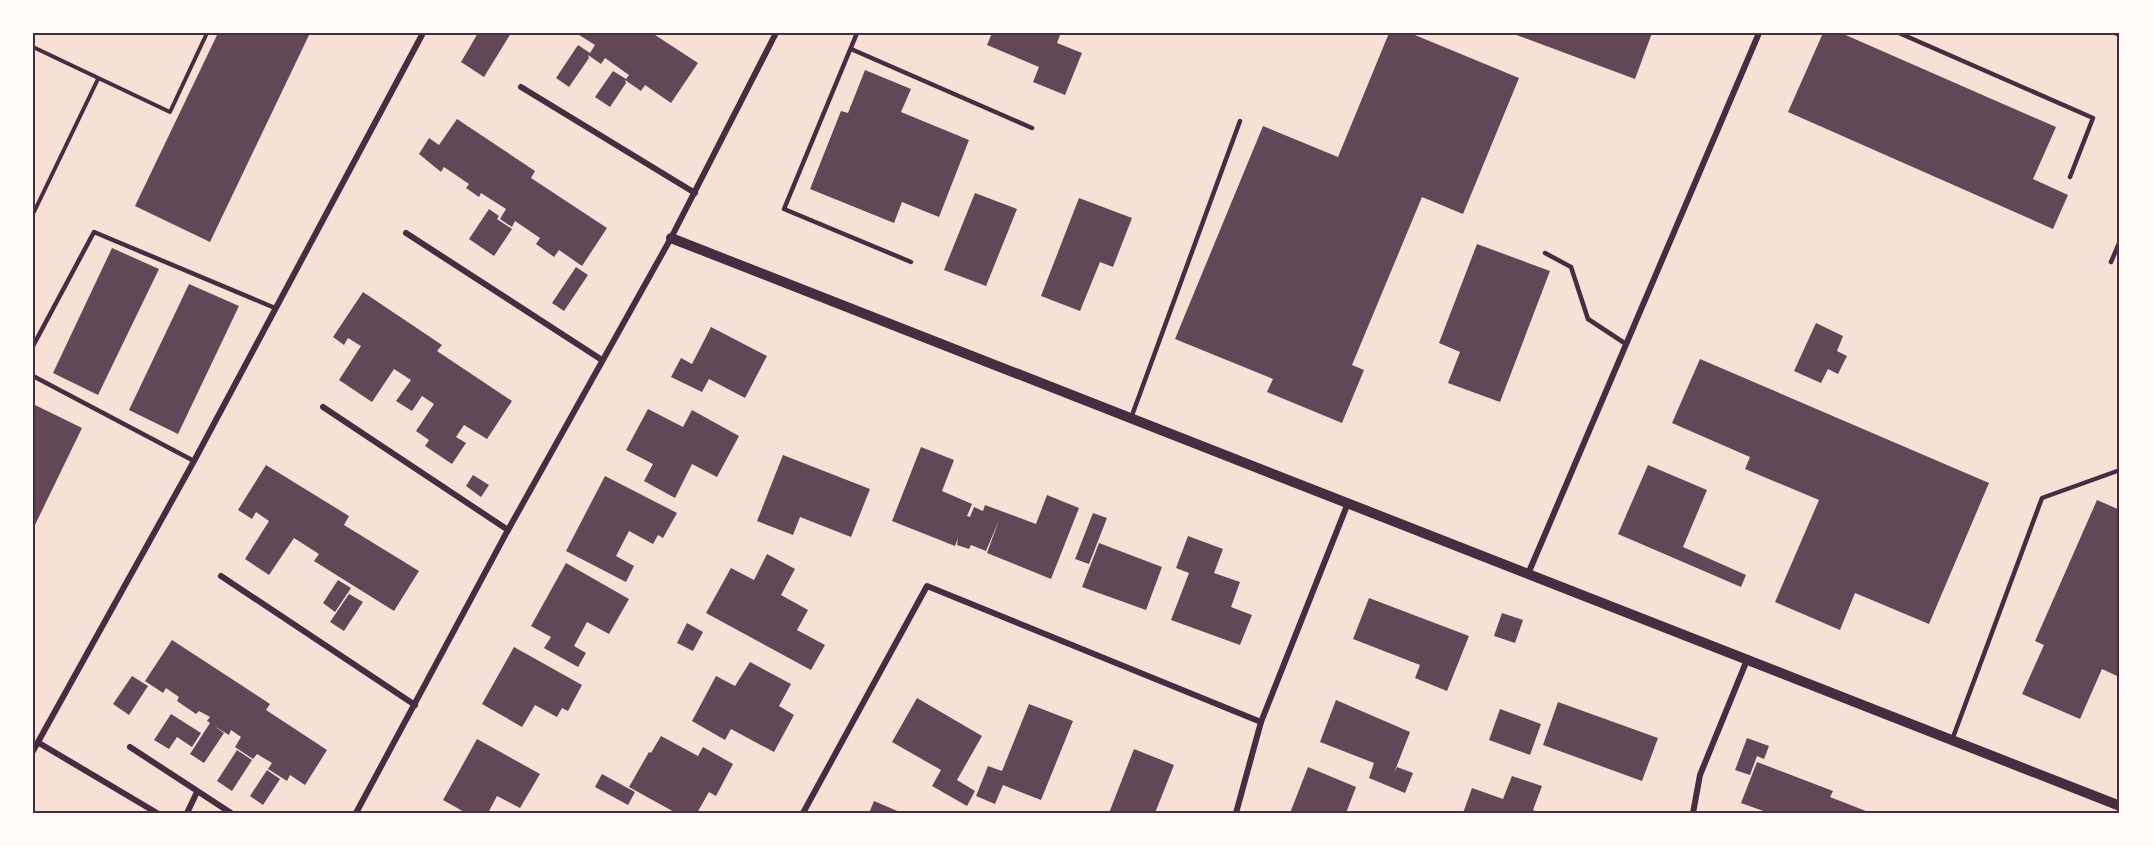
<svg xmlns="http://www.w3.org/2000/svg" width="2153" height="846" viewBox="0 0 2153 846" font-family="Cabin,sans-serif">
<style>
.building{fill:#644757}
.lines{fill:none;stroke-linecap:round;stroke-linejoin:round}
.path{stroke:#4a2c40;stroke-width:4}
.service{stroke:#4a2c40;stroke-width:4.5}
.minor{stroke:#4a2c40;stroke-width:6}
.tertiary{stroke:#4a2c40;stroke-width:10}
.neatline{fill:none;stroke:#4a2c40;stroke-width:2}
</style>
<rect width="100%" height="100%" fill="#f7e1d7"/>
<g class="building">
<polygon points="218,33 310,33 210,242 135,206"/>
<polygon points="478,33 511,33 484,77 461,62"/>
<polygon points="576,33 652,33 698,63 671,103 645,85 641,91 625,80 626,83 610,107 595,97 613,71 626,79 629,75 605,58 601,64 588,55 589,58 569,87 556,78 578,45 590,53 595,45"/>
<polygon points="992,33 1055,33 1060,35 1057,43 1082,53 1065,95 1033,82 1039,67 987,45"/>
<polygon points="1389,33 1410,33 1519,78 1463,214 1422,197 1352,365 1364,370 1342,423 1267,392 1273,379 1175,339 1263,126 1338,157"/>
<polygon points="1511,33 1652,33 1635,79"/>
<polygon points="1823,33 1841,33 2056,127 2033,179 2068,195 2053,229 1788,112"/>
<polygon points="865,70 911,89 901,112 969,140 939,217 902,202 894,223 810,189 841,111 848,113"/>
<polygon points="457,119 535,171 531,178 607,228 582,266 559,250 554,257 536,244 540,238 515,221 512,227 500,219 506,209 481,193 479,197 466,188 469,184 444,167 441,172 419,154 429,138 439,145"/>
<polygon points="975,193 1017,209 986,286 944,270"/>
<polygon points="1079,198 1132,218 1113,267 1100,262 1080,311 1041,296"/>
<polygon points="489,209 499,216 497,219 512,229 494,256 469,239"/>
<polygon points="1477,244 1550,271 1500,402 1448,383 1460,352 1439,343"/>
<polygon points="112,248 159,269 98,395 53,373"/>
<polygon points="576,267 588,275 564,311 552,303"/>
<polygon points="189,284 239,306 178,434 129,410"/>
<polygon points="363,292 442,345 437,351 512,401 487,439 464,425 456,437 466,443 452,464 425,446 429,440 416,431 434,404 422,396 412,411 396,401 411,380 394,369 372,402 339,380 361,346 348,338 344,345 333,337"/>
<polygon points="1816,323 1843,336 1837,351 1847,356 1838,374 1828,369 1821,383 1794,371"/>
<polygon points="711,327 767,356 745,398 709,379 702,392 671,377 681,358 692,364"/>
<polygon points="1700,359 1989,483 1929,624 1855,593 1840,630 1775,602 1819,500 1745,469 1750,457 1672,423"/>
<polygon points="33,404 82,428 33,529"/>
<polygon points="648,409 683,427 692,410 739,436 717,477 692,464 675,498 644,481 653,464 626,450"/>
<polygon points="921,447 954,460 942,491 972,504 967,516 970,517 974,507 983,511 985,505 1036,524 1047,495 1079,508 1051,579 987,553 999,520 986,551 971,545 969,549 957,545 958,538 955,546 892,521"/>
<polygon points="783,455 870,489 851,537 800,517 793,535 757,521"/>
<polygon points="266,465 349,516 344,525 419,571 394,611 314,561 319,554 294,538 269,575 245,559 269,521 256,512 252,519 238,510"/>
<polygon points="1648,465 1707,490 1683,547 1746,575 1741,587 1618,534"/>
<polygon points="473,475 489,485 481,497 466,486"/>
<polygon points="605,476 677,513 663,538 658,535 653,544 629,531 616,556 634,566 626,582 566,551"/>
<polygon points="2097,500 2120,510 2120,670 2117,676 2102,669 2080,719 2022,694 2044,645 2035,641"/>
<polygon points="1093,513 1107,518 1089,564 1075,559"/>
<polygon points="1188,536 1223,549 1214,573 1240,582 1231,607 1252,615 1240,645 1171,620 1189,573 1176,568"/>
<polygon points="1099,543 1162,567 1146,610 1082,587"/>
<polygon points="767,554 795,569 781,595 808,610 797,630 825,645 811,670 706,613 731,568 754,580"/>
<polygon points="566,563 629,599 609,634 587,622 574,646 586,653 578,667 544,648 551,637 531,626"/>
<polygon points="338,580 351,588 335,612 323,603"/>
<polygon points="349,594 363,602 344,631 330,622"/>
<polygon points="1369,598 1469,636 1447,691 1415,678 1420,665 1353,639"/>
<polygon points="1502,613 1523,620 1515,643 1494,636"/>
<polygon points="687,623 703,632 693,651 677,643"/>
<polygon points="172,640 270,704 266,710 327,750 305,785 290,775 287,781 268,769 272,763 257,754 253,759 235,747 241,737 231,730 229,735 214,726 224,733 204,763 190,754 210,723 207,721 210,717 199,711 196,714 177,701 179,697 166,688 163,693 145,681"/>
<polygon points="514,647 582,685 568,711 562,708 557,717 535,705 522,727 482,704"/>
<polygon points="750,662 791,684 779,706 794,715 774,752 731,729 725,740 692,721 716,676 735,686"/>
<polygon points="132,676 148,686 129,715 113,704"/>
<polygon points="917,698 982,736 957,780 975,791 967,806 932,786 941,770 892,742"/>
<polygon points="1336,700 1410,732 1394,773 1397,767 1413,773 1405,793 1369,778 1374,763 1320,742"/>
<polygon points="1558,702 1658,738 1642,781 1543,745"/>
<polygon points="1029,704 1073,721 1041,800 1003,785 995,804 976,796 988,766 1002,771"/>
<polygon points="1500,709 1541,724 1530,755 1489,740"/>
<polygon points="171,714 201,733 192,747 177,737 169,749 154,740"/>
<polygon points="661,736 698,756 703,747 733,764 716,796 709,792 697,813 676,813 629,787 649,752 651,753"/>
<polygon points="1747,738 1769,746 1764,759 1757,756 1750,775 1735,770"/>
<polygon points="477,739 540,774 520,808 497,796 488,813 466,813 443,800"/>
<polygon points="1134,749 1174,765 1155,813 1109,813"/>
<polygon points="237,750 252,760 232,791 217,781"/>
<polygon points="1757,762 1833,791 1830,797 1871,813 1769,813 1741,803"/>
<polygon points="1308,767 1356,787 1346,813 1290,813"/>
<polygon points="267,770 280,779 263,805 250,796"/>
<polygon points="602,774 635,792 628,805 595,787"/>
<polygon points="1512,776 1542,786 1533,810 1540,813 1463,813 1472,788 1503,799"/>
<polygon points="874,801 902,813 869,813"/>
</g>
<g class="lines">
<g class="path">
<polyline points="33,47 170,112 207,33"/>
<polyline points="33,214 98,79"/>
</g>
<g class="service">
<polyline points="857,33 784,209 911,262"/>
<polyline points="1899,33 2093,118 2070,177"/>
<polyline points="2115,33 2120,35"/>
<polyline points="851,49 1032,128"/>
<polyline points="1545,253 1571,267 1588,319 1626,344"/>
<polyline points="2111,262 2120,241"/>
<polyline points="33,346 94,232 275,308"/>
<polyline points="33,376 194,461"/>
<polyline points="1131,418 1240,121"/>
<polyline points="1952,740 2042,498 2120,470"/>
</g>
<g class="minor">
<polyline points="521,87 695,193"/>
<polyline points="406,233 602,360"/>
<polyline points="323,407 508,530"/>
<polyline points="1528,574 1759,33"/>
<polyline points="221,576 415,705"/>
<polyline points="39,743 157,813"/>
<polyline points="130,747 231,813"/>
<polyline points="33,751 194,461 423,33"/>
<polyline points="187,813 197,792"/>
<polyline points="356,813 508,530 671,238 776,33"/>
<polyline points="803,813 927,586 1261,722"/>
<polyline points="1236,813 1261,722 1348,503"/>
<polyline points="1693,813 1700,775 1747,660"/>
</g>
<polyline class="tertiary" points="671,238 2120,806"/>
</g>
<rect width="2153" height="846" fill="none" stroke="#fffaf5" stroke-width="69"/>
<rect x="34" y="34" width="2084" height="778" class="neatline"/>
</svg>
